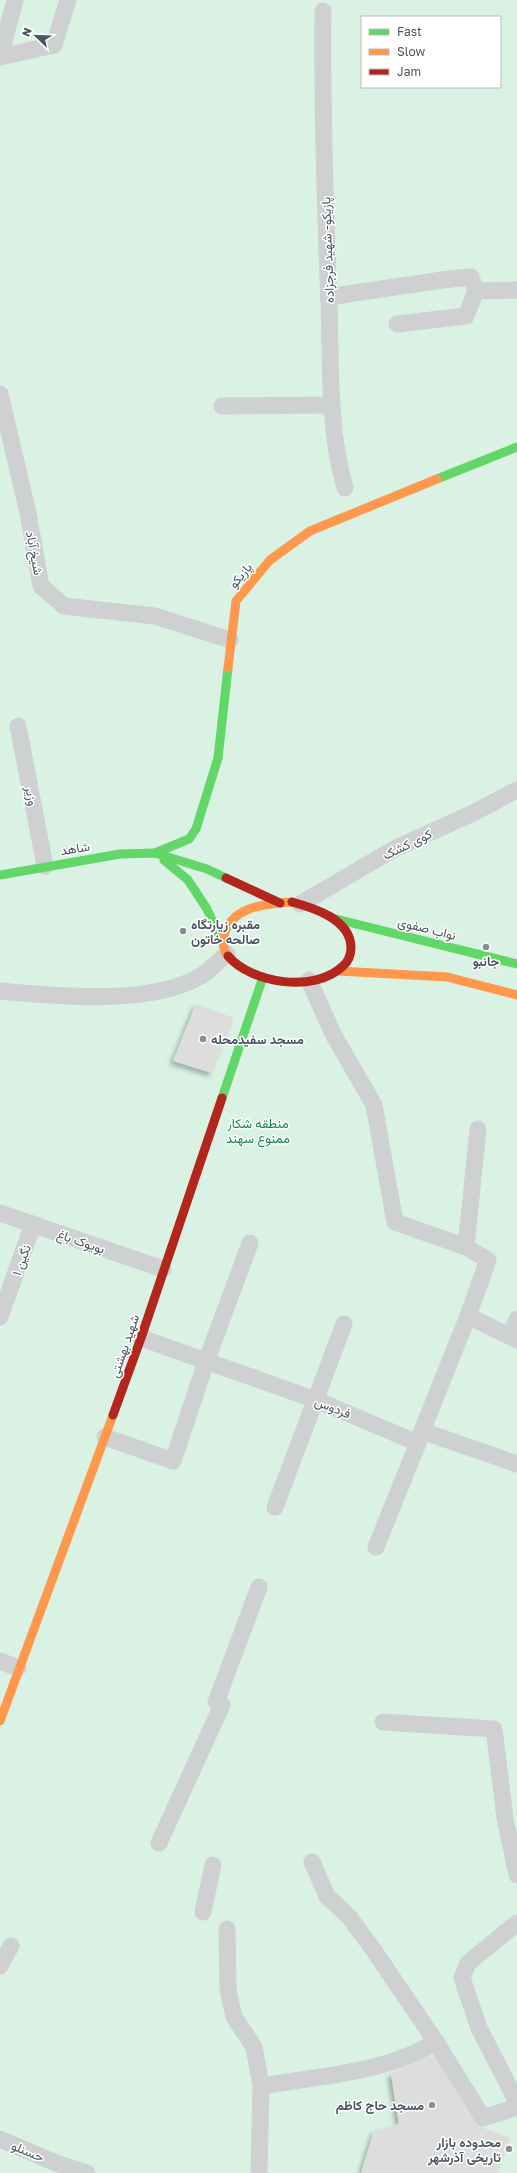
<svg xmlns="http://www.w3.org/2000/svg" width="517" height="2173" viewBox="0 0 517 2173" font-family="'Golos Text',Vazirmatn,sans-serif">
<style>
.green{fill:#d9f2e3;fill-rule:evenodd}
.building{fill:#ddddde;filter:url(#shadow)}
.lines{fill:none;stroke-linecap:round;stroke-linejoin:round}
.street{stroke:#ced0d2;stroke-width:17}
.fast{stroke:#63d668;stroke-width:9}
.slow{stroke:#ff974d;stroke-width:9}
.jam{stroke:#b3261e;stroke-width:9}
.poi-dot{fill:#868d94;stroke:#fff;stroke-width:1.5}
.labels{text-anchor:middle;stroke-width:3;stroke-linejoin:round;paint-order:stroke}
.street-label{font-size:13px;fill:#4a5661;stroke:#fff}
.poi-label{font-size:13px;font-weight:bold;fill:#4a5661;stroke:#fff;text-anchor:start}
.park-label{font-size:13px;fill:#17864f;stroke:#fff}
</style>
<defs>
<filter id="shadow"><feDropShadow dx="-3.5" dy="3.5" stdDeviation="2" flood-color="#0004"/></filter>
</defs>
<rect width="100%" height="100%" fill="#f4f4f4"/>
<path class="green" d="M0,0H517V2173H0ZM362,17H500V87H362Z"/>
<g class="building">
<polygon points="196,1004 234,1018 212,1073 173,1061"/>
<polygon points="435,2054 481,2127 510,2138 497,2173 361,2173 374,2131 399,2124 391,2074"/>
</g>
<g class="lines">
<g class="street">
<path d="M323,11C322,108 325,205 329,302C331,363 328,429 345,488"/>
<polyline points="0,57 54,45 68,0"/>
<polyline points="0,57 15,0"/>
<polyline points="328,297 442,280 471,277 476,291"/>
<polyline points="397,324 466,316 476,291 517,290"/>
<polyline points="0,394 28,513 41,586 64,606 155,616 230,640"/>
<polyline points="222,406 332,405"/>
<polyline points="18,726 45,866"/>
<polyline points="300,904 396,848 471,814 517,790"/>
<polyline points="309,980 333,1034 374,1105 395,1222 466,1247 488,1260 468,1316"/>
<path d="M0,991C57,996 150,1006 201,976C210,970 218,961 227,954"/>
<polyline points="0,1213 163,1269"/>
<polyline points="466,1247 478,1129"/>
<polyline points="0,1317 33,1224"/>
<polyline points="511,1337 517,1319"/>
<polyline points="141,1338 316,1400 418,1443 422,1431 517,1464"/>
<polyline points="422,1431 468,1316 517,1340"/>
<polyline points="105,1437 173,1461 206,1362 250,1243"/>
<polyline points="275,1507 344,1324"/>
<polyline points="376,1547 418,1443"/>
<polyline points="0,1661 18,1668"/>
<polyline points="383,1722 494,1729 505,1818 517,1875"/>
<polyline points="159,1843 222,1705 216,1702 259,1587"/>
<polyline points="312,1862 327,1896 350,1918 375,1952 436,2042 483,2118 517,2107"/>
<polyline points="203,1912 213,1865"/>
<polyline points="517,1923 468,1963 462,1978 479,2028 517,2102"/>
<polyline points="227,1929 228,1990 234,2017 254,2047 261,2086 259,2173"/>
<polyline points="0,1966 11,1946"/>
<path d="M261,2086C320,2076 385,2073 436,2042"/>
<polyline points="0,2139 56,2163 87,2173"/>
</g>
<g class="fast">
<polyline points="437,479 517,447"/>
<polyline points="155,853 189,839 196,829 218,758 228,668"/>
<polyline points="164,860 188,880 207,909 223,944"/>
<polyline points="0,875 120,854 155,853 207,869 226,878"/>
<polyline points="332,918 517,964"/>
<polyline points="222,1098 263,977"/>
</g>
<g class="slow">
<polyline points="228,668 236,601 270,560 310,531 437,479"/>
<path d="M228,956C222,948 222,941 225,932C235,905 268,904 292,902"/>
<polyline points="338,971 447,977 517,995"/>
<polyline points="0,1721 113,1415"/>
</g>
<g class="jam">
<polyline points="226,878 280,903"/>
<path d="M228,956C252,984 315,993 343,966C349,961 351,955 351,947C350,919 314,908 292,902"/>
<polyline points="113,1415 141,1338 222,1098"/>
</g>
</g>
<g class="poi-dot">
<circle cx="183" cy="931" r="4"/>
<circle cx="486" cy="947" r="4"/>
<circle cx="203" cy="1039" r="4"/>
<circle cx="432" cy="2105" r="4"/>
<circle cx="509" cy="2149" r="4"/>
</g>
<g class="labels">
<g class="street-label">
<text transform="translate(327 250) rotate(-92)" y="5">پازیکو- شهید فرجزاده</text>
<text transform="translate(35 553) rotate(79)" y="5">شیخ آباد</text>
<text transform="translate(240 575) rotate(-50)" y="5">پازیکو</text>
<text transform="translate(32 796) rotate(79)" y="5">وزیر</text>
<text transform="translate(407 844) rotate(-26)" y="5">کوی کشک</text>
<text transform="translate(75 848) rotate(-9)" y="5">شاهد</text>
<text transform="translate(427 928) rotate(14)" y="5">نواب صفوی</text>
<text transform="translate(81 1241) rotate(19)" y="5">بویوک باغ</text>
<text transform="translate(21 1260) rotate(-70)" y="5">نگین ۱</text>
<text transform="translate(124 1346) rotate(-71)" y="5">شهید بهشتی</text>
<text transform="translate(333 1407) rotate(22)" y="5">فردوس</text>
<text transform="translate(28 2151) rotate(23)" y="5">حسنلو</text>
</g>
<g class="poi-label">
<text x="191" y="929">مقبره زیارتگاه<tspan x="191" dy="15">صالحه خاتون</tspan></text>
<text x="486" y="966" text-anchor="middle">جانبو</text>
<text x="211" y="1044">مسجد سفیدمحله</text>
<text x="424" y="2110" text-anchor="end">مسجد حاج کاظم</text>
<text x="501" y="2147" text-anchor="end">محدوده بازار<tspan x="501" dy="15">تاریخی آذرشهر</tspan></text>
</g>
<g class="park-label">
<text x="258" y="1128">منطقه شکار<tspan x="258" dy="15">ممنوع سهند</tspan></text>
</g>
</g>
<rect x="361" y="16" width="140" height="72" fill="#ffffff" stroke="#b7bbc0"/>
<rect x="369" y="29" width="20" height="6" fill="#63d668" stroke="#b7bbc0"/>
<text x="397" y="36" font-size="12" fill="#4a5661">Fast</text>
<rect x="369" y="49" width="20" height="6" fill="#ff974d" stroke="#b7bbc0"/>
<text x="397" y="56" font-size="12" fill="#4a5661">Slow</text>
<rect x="369" y="69" width="20" height="6" fill="#b3261e" stroke="#b7bbc0"/>
<text x="397" y="76" font-size="12" fill="#4a5661">Jam</text>
<g transform="translate(36 36) rotate(293)" stroke="#ffffff" stroke-width="3" paint-order="stroke">
<path d="M0-3L7 15L0 10L-7 15Z" fill="#4a5661"/>
<text y="-6" font-size="11" font-weight="bold" text-anchor="middle" fill="#4a5661">N</text>
</g>
</svg>
